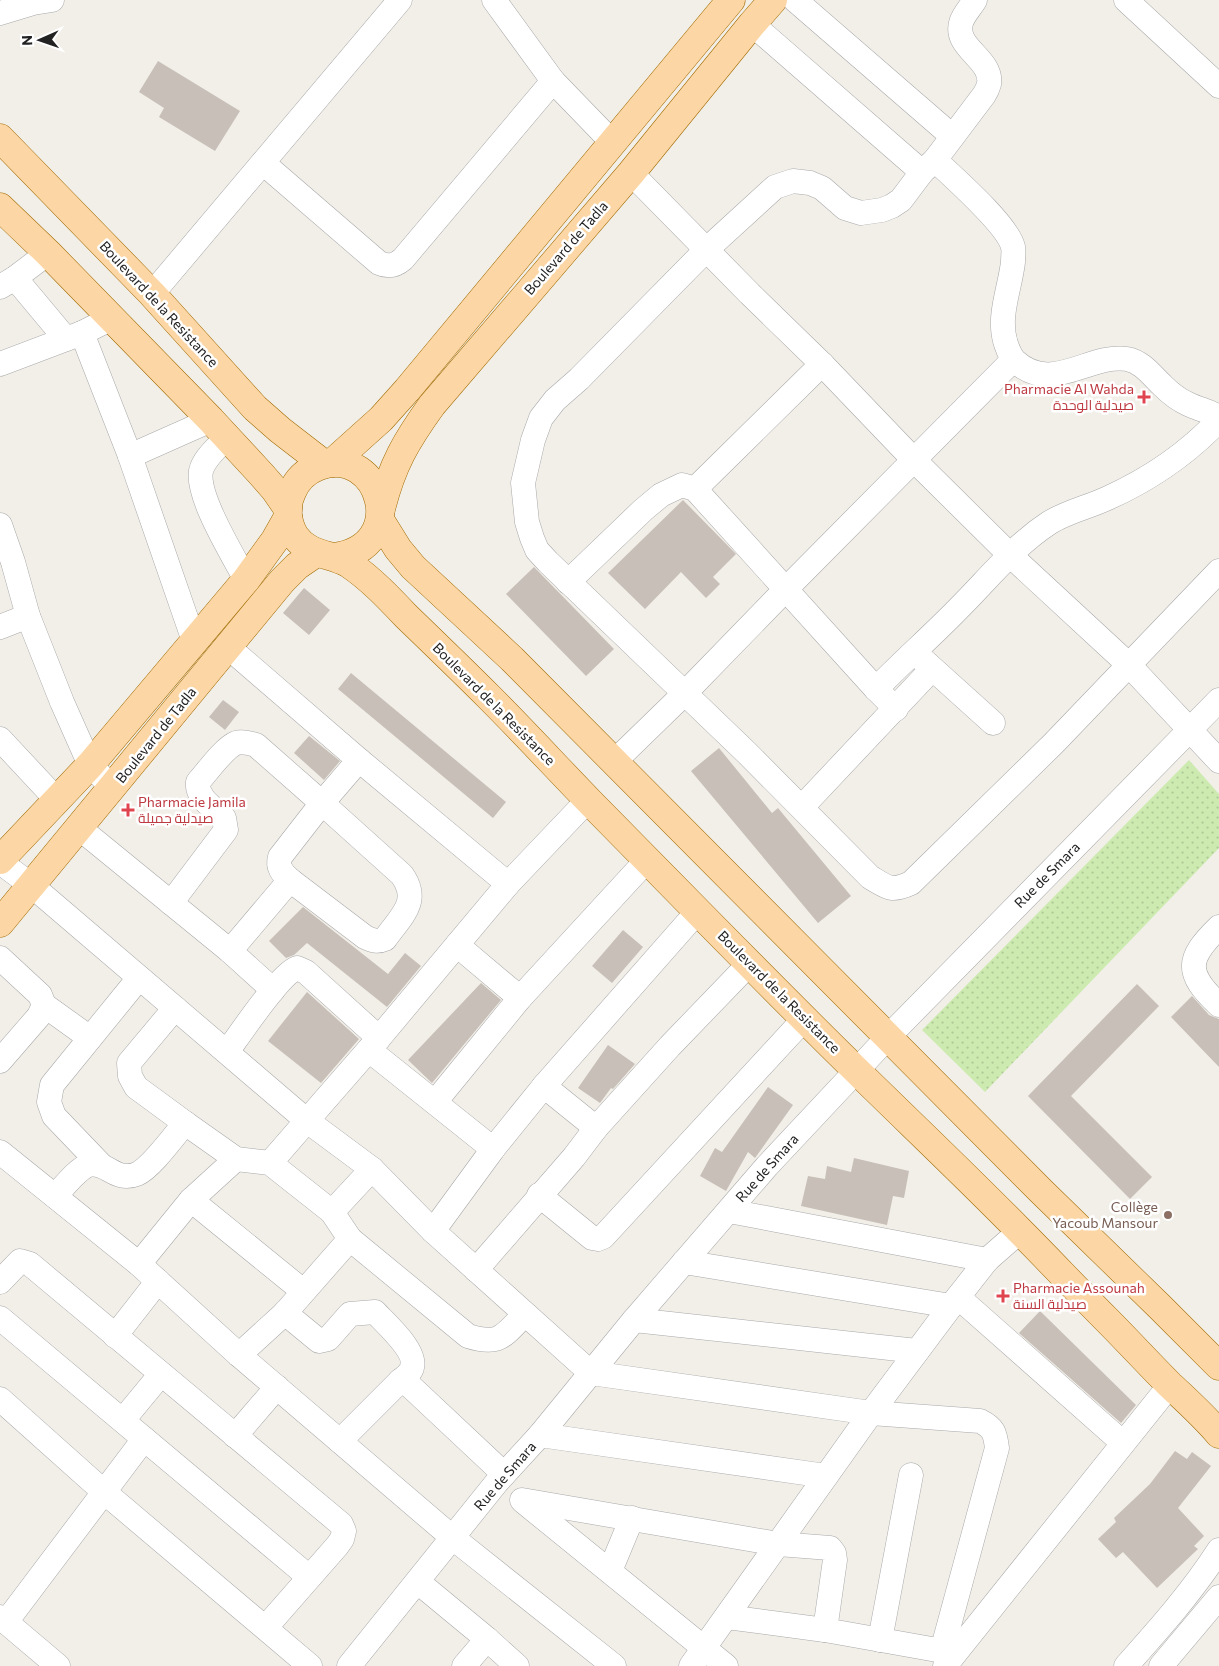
<svg xmlns="http://www.w3.org/2000/svg" width="1219" height="1666" viewBox="0 0 1219 1666" font-family="Commissioner,Cairo,sans-serif">
<style>
.grass{fill:url(#grass-dots)}
.building{fill:#c7bfb8}
.lines{fill:none;stroke-linecap:round;stroke-linejoin:round}
.minor-casing{stroke:#a9a9a9;stroke-width:25}
.major-casing{stroke:#a06b00;stroke-width:29}
.minor{stroke:#fff;stroke-width:24}
.major{stroke:#fcd6a4;stroke-width:28}
.health-dot{fill:#e0444e;stroke:#fff;stroke-width:2}
.education-dot{fill:#8d6e63;stroke:#fff;stroke-width:2}
.labels{text-anchor:middle;stroke-width:5;stroke-linejoin:round;paint-order:stroke}
.street-label{font-size:14px;fill:#222;stroke:#fff}
.health-label{font-size:14px;fill:#be3a42;stroke:#fff;text-anchor:start}
.education-label{font-size:14px;fill:#785e54;stroke:#fff;text-anchor:end}
</style>
<defs>
<pattern id="grass-dots" width="8" height="8" patternUnits="userSpaceOnUse" patternTransform="scale(1.25)"><rect width="8" height="8" fill="#cdebb0"/><path d="M2 2h.1M6 6h.1" fill="none" stroke="#b0c997" stroke-width="1.8" stroke-linecap="round"/></pattern>
</defs>
<rect width="100%" height="100%" fill="#f2efe9"/>
<polygon class="grass" points="1189,760 1219,794 1219,848 985,1092 922,1030"/>
<g class="building">
<polygon points="158,61 240,111 215,151 159,117 164,108 139,92"/>
<polygon points="683,500 736,554 713,577 720,584 706,598 681,572 645,609 608,573"/>
<polygon points="534,567 614,649 586,676 506,594"/>
<polygon points="304,588 330,610 309,635 283,613"/>
<polygon points="351,673 506,802 493,818 338,689"/>
<polygon points="223,700 239,712 225,730 209,717"/>
<polygon points="309,736 340,761 324,780 294,753"/>
<polygon points="719,748 772,813 778,808 851,896 818,923 691,771"/>
<polygon points="303,907 388,974 405,953 421,966 387,1007 307,943 294,955 286,958 269,941"/>
<polygon points="623,930 643,947 612,983 592,966"/>
<polygon points="481,983 501,1000 432,1083 408,1060"/>
<polygon points="1137,984 1159,1006 1071,1096 1152,1177 1130,1199 1028,1096"/>
<polygon points="307,992 359,1039 321,1083 268,1041"/>
<polygon points="1192,996 1209,1015 1219,1019 1219,1067 1171,1017"/>
<polygon points="608,1045 635,1064 613,1089 611,1088 600,1103 578,1088"/>
<polygon points="768,1087 793,1105 755,1158 748,1152 726,1191 700,1176 715,1148 722,1152"/>
<polygon points="854,1158 909,1171 904,1198 893,1196 887,1225 801,1206 808,1176 825,1179 827,1166 851,1172"/>
<polygon points="1040,1311 1136,1405 1121,1423 1019,1333"/>
<polygon points="1175,1451 1187,1459 1192,1452 1211,1466 1178,1508 1204,1536 1194,1546 1198,1549 1157,1588 1123,1552 1116,1558 1098,1539 1116,1522 1114,1518 1150,1484"/>
</g>
<g class="lines">
<g class="minor-casing">
<g id="minor">
<polyline points="494,0 553,81 613,143"/>
<polyline points="795,0 952,136"/>
<path d="M975,0C971,7 963,15 961,23C954,48 993,59 989,84C988,88 986,92 984,95L935,160L922,172L901,200L892,206L882,210L861,213L845,208L822,188L810,183L793,181L775,187L706,250L579,379L555,400L541,418L533,440L523,483L527,522L532,538L537,550L548,562L747,753L870,877C888,888 891,892 911,883L1054,743L1219,571"/>
<polyline points="1126,0 1219,86"/>
<polyline points="0,13 33,3 52,0"/>
<polyline points="752,24 922,172"/>
<path d="M935,160C953,177 1008,225 1013,247C1014,251 1013,257 1013,262C1010,289 997,317 1006,344C1008,350 1011,357 1015,361C1052,395 1089,353 1127,359C1143,362 1152,376 1163,386C1170,393 1179,400 1188,404C1198,409 1209,411 1219,417"/>
<path d="M263,163L379,263C388,267 395,266 403,259L553,81"/>
<polyline points="631,173 750,294 822,364 914,460 1010,555 1129,665 1219,761"/>
<polyline points="15,278 66,339"/>
<polyline points="0,287 15,278 48,253"/>
<polyline points="152,294 400,0"/>
<polyline points="82,333 130,456 194,641"/>
<polyline points="0,364 82,333 112,318"/>
<path d="M226,438C218,447 204,458 201,471C196,496 234,557 246,580"/>
<polyline points="130,456 211,420"/>
<polyline points="695,489 822,364"/>
<polyline points="0,525 13,562 28,616 62,702 90,765 113,788"/>
<polyline points="568,582 643,510 661,495 682,485 695,489 876,689 896,709"/>
<polyline points="0,627 28,616"/>
<polyline points="228,647 359,760 508,884"/>
<polyline points="922,659 993,723"/>
<path d="M876,689C903,661 933,635 960,607C989,578 1014,546 1049,523C1066,512 1089,507 1108,498C1150,479 1187,454 1219,420"/>
<polyline points="0,739 57,800"/>
<polyline points="615,761 685,693 786,589 1013,360"/>
<path d="M322,803L402,875C421,902 401,916 385,939C378,942 373,941 365,937L290,880C282,873 277,867 280,857Z"/>
<polyline points="802,807 932,669"/>
<polyline points="78,827 230,951 273,990"/>
<path d="M0,862L31,885L306,1120L372,1169L433,1231L591,1373L871,1413L980,1421C994,1428 995,1433 997,1448L942,1651"/>
<path d="M171,903L226,830L224,818C214,808 196,798 198,782C207,772 224,748 236,743C242,741 249,743 256,745L322,803L359,760"/>
<path d="M1219,927C1186,959 1185,973 1219,1005"/>
<polyline points="457,945 520,998"/>
<polyline points="230,951 290,880"/>
<polyline points="0,958 40,995 44,1005 39,1016 0,1061"/>
<polyline points="44,1005 90,1038"/>
<polyline points="175,1008 129,1063 130,1076 136,1087 185,1123"/>
<polyline points="369,1050 493,1149"/>
<path d="M227,1052C240,1034 280,974 297,968L306,972L379,1038"/>
<polyline points="544,1086 596,1128"/>
<polyline points="435,1102 520,998 647,860"/>
<polyline points="0,1152 139,1264 239,1355 453,1538 614,1666"/>
<polyline points="270,1163 379,1038 508,884 588,800"/>
<polyline points="100,1164 54,1116 49,1102 52,1085 139,978"/>
<polyline points="539,1195 592,1238 598,1239 603,1237 805,1018"/>
<path d="M55,1196C63,1188 78,1168 89,1165C106,1160 115,1183 137,1174C151,1168 174,1136 185,1123L236,1159L270,1163L332,1212L350,1239L468,1336C500,1346 503,1336 525,1314"/>
<polyline points="191,1200 303,1291"/>
<polyline points="729,1211 987,1260"/>
<polyline points="332,1212 372,1169"/>
<polyline points="433,1231 493,1149 544,1086 698,911"/>
<polyline points="684,1262 951,1306"/>
<polyline points="139,1264 191,1200 236,1159"/>
<polyline points="476,1270 574,1157 596,1128 670,1046 750,963"/>
<polyline points="0,1282 20,1261 30,1264 341,1524 344,1531 342,1539 337,1546 266,1627"/>
<polyline points="958,1297 1123,1443"/>
<path d="M285,1313L319,1341L328,1339L350,1314L375,1312C385,1323 420,1353 411,1370C409,1374 404,1378 400,1381"/>
<polyline points="0,1318 309,1577"/>
<polyline points="634,1320 917,1351"/>
<polyline points="115,1336 158,1281"/>
<polyline points="239,1355 285,1313 350,1239"/>
<polyline points="0,1399 103,1491 310,1666"/>
<polyline points="123,1420 161,1374"/>
<polyline points="540,1435 826,1476"/>
<polyline points="235,1436 277,1387"/>
<polyline points="340,1441 400,1381 408,1384 504,1474"/>
<polyline points="522,1500 778,1544 830,1548 834,1553 835,1560 825,1630 954,1653"/>
<polyline points="524,1502 726,1666"/>
<polyline points="610,1571 632,1518"/>
<polyline points="418,1582 487,1639 517,1666"/>
<polyline points="0,1617 58,1666"/>
<polyline points="727,1617 825,1630"/>
<polyline points="6,1622 144,1439"/>
<polyline points="880,1640 911,1475"/>
<polyline points="349,1666 497,1482 540,1435 634,1320 767,1166 888,1037 1219,700"/>
<polyline points="464,1666 487,1639"/>
<polyline points="691,1666 871,1413 951,1306 987,1260 1020,1231"/>
<polyline points="945,1666 1170,1385"/>
<path d="M1126,1666C1159,1629 1192,1592 1219,1550"/>
<polyline points="1161,1666 1219,1597"/>
</g>
</g>
<g class="major-casing">
<g id="major">
<polyline points="0,138 152,294 255,408 280,430 324,464"/>
<polyline points="0,207 48,253 211,420 261,474 275,490 288,509"/>
<polyline points="332,463 381,419 407,390 731,0"/>
<path d="M381,509C392,465 406,441 432,405L631,173L752,24L773,0"/>
<polyline points="380,520 398,549 413,567 512,659 1041,1191 1160,1307 1219,1366"/>
<path d="M334,557C412,547 380,444 319,466C306,471 297,479 292,492C285,506 287,523 295,536C309,556 330,553 349,564C370,578 389,598 406,616C434,643 462,670 489,697C524,732 557,768 591,803C680,893 768,984 858,1072C912,1125 966,1176 1019,1230C1048,1259 1076,1289 1105,1318C1127,1340 1148,1363 1170,1385C1187,1401 1204,1416 1219,1434"/>
<polyline points="0,860 90,765 246,580 275,540 288,517"/>
<polyline points="0,923 282,581 297,566 316,553"/>
</g>
</g>
<use href="#minor" class="minor"/>
<use href="#major" class="major"/>
</g>
<g class="health-dot">
<path d="M1141.5 389.5h5v5h5v5h-5v5h-5v-5h-5v-5h5z"/>
<path d="M125.5 802.5h5v5h5v5h-5v5h-5v-5h-5v-5h5z"/>
<path d="M1000.5 1288.5h5v5h5v5h-5v5h-5v-5h-5v-5h5z"/>
</g>
<circle class="education-dot" cx="1168" cy="1215" r="5"/>
<g class="labels">
<g class="street-label">
<text transform="translate(566 248) rotate(-49)" y="5">Boulevard de Tadla</text>
<text transform="translate(159 304) rotate(47)" y="5">Boulevard de la Resistance</text>
<text transform="translate(494 704) rotate(45)" y="5">Boulevard de la Resistance</text>
<text transform="translate(156 735) rotate(-51)" y="5">Boulevard de Tadla</text>
<text transform="translate(1047 875) rotate(-45)" y="5">Rue de Smara</text>
<text transform="translate(779 992) rotate(45)" y="5">Boulevard de la Resistance</text>
<text transform="translate(767 1168) rotate(-48)" y="5">Rue de Smara</text>
<text transform="translate(505 1476) rotate(-49)" y="5">Rue de Smara</text>
</g>
<g class="health-label">
<text x="1134" y="394" text-anchor="end">Pharmacie Al Wahda<tspan x="1134" dy="16">صيدلية الوحدة</tspan></text>
<text x="138" y="807">Pharmacie Jamila<tspan x="138" dy="16">صيدلية جميلة</tspan></text>
<text x="1013" y="1293">Pharmacie Assounah<tspan x="1013" dy="16">صيدلية السنة</tspan></text>
</g>
<g class="education-label">
<text x="1158" y="1212">Collège<tspan x="1158" dy="16">Yacoub Mansour</tspan></text>
</g>
</g>
<g transform="translate(40 40) rotate(268)" stroke="#ffffff" stroke-width="4" paint-order="stroke">
<path d="M0-4L9 19L0 12L-9 19Z" fill="#222222"/>
<text y="-8" font-size="14" font-weight="bold" text-anchor="middle" fill="#222222">N</text>
</g>
</svg>
